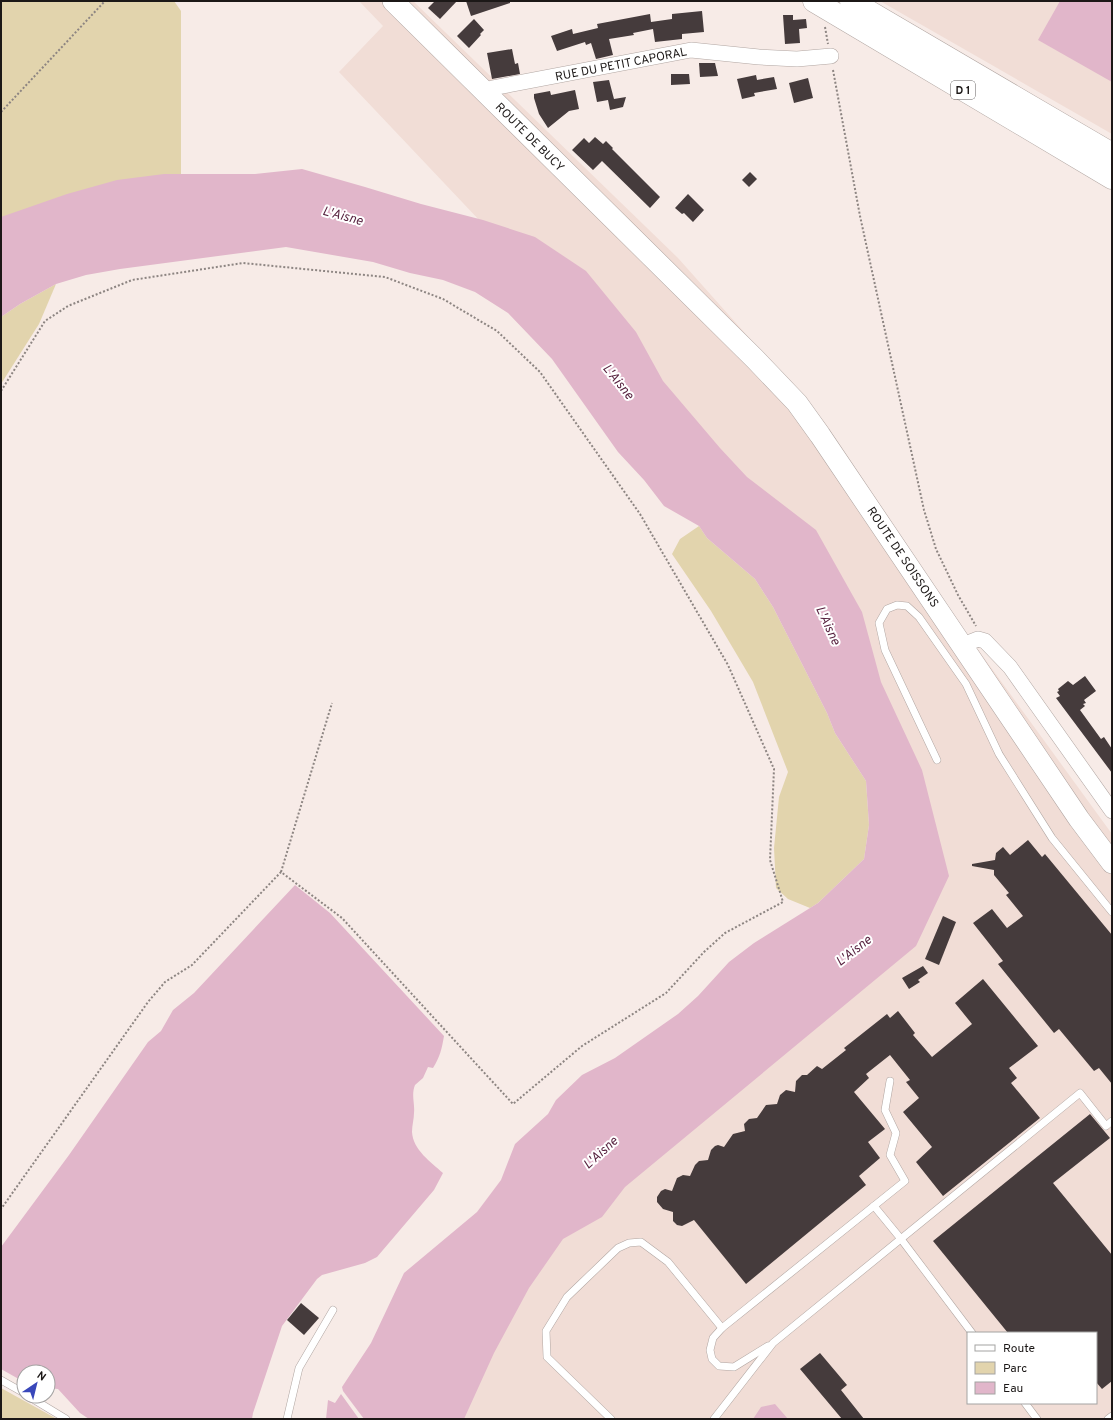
<svg xmlns="http://www.w3.org/2000/svg" width="1113" height="1420" viewBox="0 0 1113 1420" font-family="Overpass,sans-serif">
<style>
.built{fill:#f1ddd6;fill-rule:evenodd}
.green{fill:#e2d4ad}
.water{fill:#e1b6ca}
.building{fill:#453b3c}
.lines{fill:none;stroke-linecap:round;stroke-linejoin:round}
.service-casing{stroke:#b1a6a2;stroke-width:8}
.minor-casing{stroke:#b1a6a2;stroke-width:16}
.secondary-casing{stroke:#b1a6a2;stroke-width:22}
.primary-casing{stroke:#b1a6a2;stroke-width:23}
.path{stroke:#8d8582;stroke-width:2;stroke-dasharray:2 2;stroke-linecap:butt}
.service{stroke:#fff;stroke-width:7}
.minor{stroke:#fff;stroke-width:15}
.secondary{stroke:#fff;stroke-width:21}
.primary{stroke:#fff;stroke-width:22}
.labels{text-anchor:middle;stroke-width:4;stroke-linejoin:round;paint-order:stroke}
.shield{fill:#fff;stroke:#605d5d;stroke-width:1}
.shield-label{font-size:11px;font-weight:bold;fill:#1c1817}
.street-label{font-size:12px;fill:#1c1817;stroke:#fff}
.water-label{font-size:13px;font-style:italic;fill:#582340;stroke:#fff}
</style>
<rect width="100%" height="100%" fill="#f7ebe7"/>
<g class="built">
<path d="M359,1H413L678,258L825,423L971,640L1112,834V1419H410L520,1247L899,885L811,566L498,240L339,72L383,26ZM968,1333H1096V1403H968Z"/>
<polygon points="880,1 1112,1 1112,134"/>
</g>
<g class="green">
<polygon points="1,1 174,1 181,11 181,193 1,261"/>
<polygon points="56,284 39,324 1,384 1,317 20,304"/>
<polygon points="699,526 707,538 755,579 773,607 827,713 835,733 866,781 869,825 864,859 818,903 810,908 788,899 776,888 774,848 779,797 788,772 753,682 711,611 672,554 680,539"/>
<polygon points="1,1388 57,1419 1,1419"/>
</g>
<g class="water">
<polygon points="1060,1 1112,1 1112,82 1038,40"/>
<polygon points="302,169 365,187 421,204 483,220 535,237 586,271 636,332 663,381 720,448 747,477 816,530 862,612 881,682 922,770 949,876 916,946 625,1187 602,1217 563,1239 529,1288 494,1353 464,1419 364,1419 343,1391 342,1387 371,1343 404,1273 477,1212 501,1180 515,1144 548,1114 556,1100 582,1075 615,1058 678,1014 698,996 729,962 754,943 818,903 864,859 869,825 866,781 835,733 827,713 773,607 755,579 707,538 699,526 664,506 644,480 618,452 552,359 508,313 475,292 443,280 410,273 373,262 286,247 120,269 86,275 56,284 20,304 1,317 1,217 67,194 117,180 164,174 255,174"/>
<path d="M295,885L330,913L444,1036C442,1048 440,1057 433,1068L428,1067L423,1078L415,1085C411,1095 415,1103 414,1113C414,1119 412,1125 412,1132C413,1150 431,1162 443,1173L434,1190L377,1257L365,1263L322,1275L317,1279L282,1326L253,1413L252,1419H89L80,1413L58,1389L48,1388V1372H24V1382L1,1369V1247L69,1155L148,1042L161,1031L173,1010L194,993Z"/>
<polygon points="341,1394 359,1419 326,1419 328,1400 335,1403"/>
<polygon points="775,1404 788,1419 753,1419 761,1407"/>
</g>
<g class="building">
<polygon points="435,1 457,1 440,19 428,8"/>
<polygon points="466,1 510,1 510,3 471,16"/>
<polygon points="702,11 704,32 682,34 682,39 655,42 653,29 633,33 634,35 609,39 613,55 596,59 591,43 586,45 585,42 557,51 551,36 572,29 573,34 598,28 597,24 650,14 651,22 672,19 672,14"/>
<polygon points="783,15 793,15 793,20 806,19 807,28 799,29 800,43 785,44"/>
<polygon points="474,19 484,30 480,34 481,35 469,48 457,36"/>
<polygon points="512,49 515,64 518,63 520,74 492,79 487,53"/>
<polygon points="699,63 715,63 718,76 700,77"/>
<polygon points="671,74 689,74 690,84 671,85"/>
<polygon points="756,75 757,80 774,77 777,89 754,93 755,96 742,99 737,79"/>
<polygon points="808,78 813,98 794,103 789,83"/>
<polygon points="609,80 614,99 626,97 623,107 610,110 608,100 597,102 593,82"/>
<polygon points="575,90 579,109 569,111 548,128 539,114 534,98 534,94 550,91 551,95"/>
<polygon points="595,137 603,144 606,141 613,148 612,149 660,197 650,208 602,161 593,170 572,150 584,138 589,143"/>
<polygon points="750,172 757,179 749,187 742,180"/>
<polygon points="688,194 704,210 693,222 684,213 682,214 675,208"/>
<polygon points="1085,676 1096,691 1084,700 1086,703 1083,704 1085,706 1080,710 1101,739 1104,737 1112,749 1112,773 1056,698 1060,696 1057,692 1059,691 1058,689 1068,681 1073,685"/>
<polygon points="1028,840 1042,857 1045,854 1112,935 1112,1084 1099,1068 1094,1071 1059,1029 1054,1033 998,964 1003,961 973,923 992,909 1007,928 1023,916 1006,895 1009,893 994,875 994,870 972,866 972,864 995,860 996,853 1003,847 1010,855"/>
<polygon points="943,916 956,922 939,965 925,959"/>
<polygon points="923,966 928,973 918,980 920,982 909,989 902,978"/>
<polygon points="983,979 1038,1046 1009,1068 1017,1078 1011,1083 1040,1118 943,1196 916,1162 932,1147 903,1112 919,1098 906,1082 910,1080 890,1055 866,1074 869,1078 854,1092 885,1129 868,1142 880,1158 859,1176 866,1185 746,1284 694,1220 682,1226 677,1225 673,1221 673,1212 663,1209 657,1202 657,1197 661,1191 665,1189 672,1191 677,1178 683,1175 690,1176 695,1165 699,1161 708,1160 711,1150 715,1146 718,1145 724,1147 733,1134 745,1131 744,1124 749,1119 757,1118 766,1105 777,1104 780,1095 786,1090 795,1092 796,1081 802,1075 807,1075 817,1066 822,1069 846,1050 844,1048 887,1014 890,1018 898,1011 915,1033 913,1035 932,1057 972,1024 955,1003"/>
<polygon points="1090,1114 1110,1138 1053,1183 1112,1255 1112,1381 1102,1389 1096,1382 1096,1333 1008,1333 933,1241"/>
<polygon points="301,1303 319,1318 304,1335 287,1320"/>
<polygon points="820,1353 847,1385 841,1390 864,1419 842,1419 800,1369"/>
</g>
<g class="lines">
<g class="service-casing">
<g id="service">
<polyline points="937,760 885,650 879,623 887,609 897,605 907,606 919,617 966,684 999,754 1052,838 1112,912"/>
<polyline points="874,1206 901,1239 972,1333"/>
<polyline points="768,1346 734,1367 719,1366 712,1359 710,1350 713,1338 722,1328 905,1181 890,1155 896,1133 885,1110 890,1081"/>
<polyline points="1,1380 24,1393"/>
<polyline points="28,1396 66,1419"/>
<polyline points="1025,1403 1037,1419"/>
<polyline points="287,1419 299,1368 333,1310"/>
<polyline points="611,1419 547,1357 546,1331 567,1297 618,1248 629,1243 641,1242 668,1262 722,1328"/>
<polyline points="714,1419 773,1343 1080,1093 1106,1126 1112,1121"/>
<polyline points="1108,1419 1112,1416"/>
</g>
</g>
<g class="minor-casing">
<g id="minor">
<polyline points="486,94 492,88 691,50 759,57 797,59 831,56"/>
<polyline points="963,645 978,639 985,641 1010,667 1112,811"/>
</g>
</g>
<g class="secondary-casing">
<polyline id="secondary" points="393,1 755,359 797,403 820,435 1079,819 1112,863"/>
</g>
<g class="primary-casing">
<g id="primary">
<polyline points="814,1 1112,178"/>
<polyline points="851,1 1112,154"/>
</g>
</g>
<g class="path">
<polyline points="825,27 828,44"/>
<polyline points="833,70 860,216 924,510 936,549 958,595 976,626"/>
<polyline points="1,112 105,1"/>
<polyline points="1,391 45,321 68,306 132,280 243,263 385,277 443,299 497,331 540,372 640,514 728,665 774,769 770,860 783,902 725,933 704,952 666,993 582,1046 513,1104 342,918 281,872 192,965 165,982 148,1002 1,1209"/>
<polyline points="281,872 332,703"/>
</g>
<use href="#service" class="service"/>
<use href="#minor" class="minor"/>
<use href="#secondary" class="secondary"/>
<use href="#primary" class="primary"/>
</g>
<g class="labels">
<rect class="shield" x="951" y="81" width="24" height="18" rx="3"/>
<g class="shield-label">
<text x="963" y="94">D 1</text>
</g>
<g class="street-label">
<text transform="translate(621 64) rotate(-11)" y="4">RUE DU PETIT CAPORAL</text>
<text transform="translate(530 137) rotate(45)" y="4">ROUTE DE BUCY</text>
<text transform="translate(903 557) rotate(56)" y="4">ROUTE DE SOISSONS</text>
</g>
<g class="water-label">
<text transform="translate(343 215) rotate(15)" y="5">L'Aisne</text>
<text transform="translate(619 381) rotate(51)" y="5">L'Aisne</text>
<text transform="translate(829 625) rotate(65)" y="5">L'Aisne</text>
<text transform="translate(853 950) rotate(-38)" y="5">L'Aisne</text>
<text transform="translate(600 1152) rotate(-42)" y="5">L'Aisne</text>
</g>
</g>
<rect width="1113" height="1420" fill="none" stroke="#1c1817" stroke-width="4"/>
<rect x="967" y="1332" width="130" height="72" fill="#ffffff" stroke="#a4a3a2"/>
<rect x="975" y="1345" width="20" height="6" fill="#ffffff" stroke="#a4a3a2"/>
<text x="1003" y="1352" font-size="12" fill="#1c1817">Route</text>
<rect x="975" y="1362" width="20" height="12" fill="#e2d4ad" stroke="#a4a3a2"/>
<text x="1003" y="1372" font-size="12" fill="#1c1817">Parc</text>
<rect x="975" y="1382" width="20" height="12" fill="#e1b6ca" stroke="#a4a3a2"/>
<text x="1003" y="1392" font-size="12" fill="#1c1817">Eau</text>
<g transform="translate(36 1384) rotate(35)"><circle r="19" fill="#ffffff" stroke="#a4a3a2"/>
<path d="M0-3L7 15L0 10L-7 15Z" fill="#3947ba"/>
<text y="-6" font-size="11" font-weight="bold" text-anchor="middle" fill="#1c1817">N</text>
</g>
</svg>
